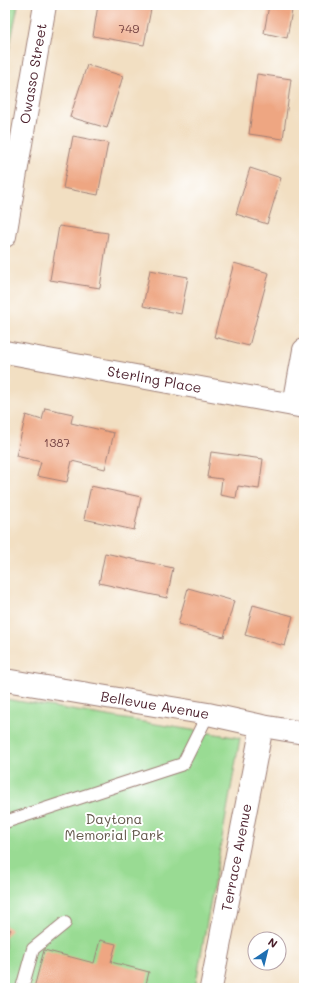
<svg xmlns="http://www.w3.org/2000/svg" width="309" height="993" viewBox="0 0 309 993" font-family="Mali,sans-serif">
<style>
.green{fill:#99db93;stroke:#727d5f}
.building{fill:#eea682}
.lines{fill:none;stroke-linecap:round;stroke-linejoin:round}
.service-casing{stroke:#9e7f76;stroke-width:14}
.minor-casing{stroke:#9e7f76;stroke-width:24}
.tertiary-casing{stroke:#9e7f76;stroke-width:24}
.service{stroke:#fff;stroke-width:12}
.minor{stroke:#fff;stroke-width:22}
.tertiary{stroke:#fff;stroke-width:22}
.labels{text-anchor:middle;stroke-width:4;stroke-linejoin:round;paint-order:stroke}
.number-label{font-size:12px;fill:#734141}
.street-label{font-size:14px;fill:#4a1f2b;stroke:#fff}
.park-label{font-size:14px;fill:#62574a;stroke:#fff}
</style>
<rect width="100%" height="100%" fill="#fff"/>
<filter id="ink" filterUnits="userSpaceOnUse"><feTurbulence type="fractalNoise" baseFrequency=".025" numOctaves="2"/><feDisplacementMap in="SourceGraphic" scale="8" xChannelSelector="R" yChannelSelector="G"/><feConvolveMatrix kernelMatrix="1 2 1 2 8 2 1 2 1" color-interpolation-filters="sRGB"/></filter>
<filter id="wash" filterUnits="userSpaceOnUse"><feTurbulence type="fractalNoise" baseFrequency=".012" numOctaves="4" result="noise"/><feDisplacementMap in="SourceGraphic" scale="16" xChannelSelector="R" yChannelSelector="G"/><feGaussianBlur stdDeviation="0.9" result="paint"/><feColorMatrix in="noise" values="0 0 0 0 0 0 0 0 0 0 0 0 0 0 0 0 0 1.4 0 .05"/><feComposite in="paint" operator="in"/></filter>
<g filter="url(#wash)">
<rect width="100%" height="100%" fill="#f2dfc2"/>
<g class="green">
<polygon points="5,5 18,5 5,71"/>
<polygon points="5,699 240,738 195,988 5,988"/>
</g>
<g id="blocks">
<g class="building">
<polygon points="98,5 128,5 151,9 144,45 93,36"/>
<polygon points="269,5 293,5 287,38 264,33"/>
<polygon points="87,65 123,76 107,128 70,117"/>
<polygon points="257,74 291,79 283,139 249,134"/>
<polygon points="73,136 108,143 98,195 63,188"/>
<polygon points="250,168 281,178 267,224 236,214"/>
<polygon points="59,226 108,233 100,288 50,280"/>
<polygon points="234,263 269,273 249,346 214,337"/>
<polygon points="150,270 188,277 181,314 143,306"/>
<polygon points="45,408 73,414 71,423 114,433 105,469 72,461 67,482 37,476 41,462 16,456 26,415 42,420"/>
<polygon points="211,452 263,459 259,489 238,486 236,498 220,495 222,479 207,477"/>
<polygon points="91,486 141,497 134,530 84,519"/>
<polygon points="105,553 173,568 167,598 99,583"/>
<polygon points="188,588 234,601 224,637 178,624"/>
<polygon points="253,605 293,616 285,646 245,635"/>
<polygon points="5,925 11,930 5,938"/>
<polygon points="100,940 116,944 111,962 149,972 145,988 34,988 44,950 94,963"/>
</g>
</g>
</g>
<g filter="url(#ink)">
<use href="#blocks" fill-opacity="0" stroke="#9e7f76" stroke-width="1"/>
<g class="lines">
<g class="service-casing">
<g id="service">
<polyline points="5,822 183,764 208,714"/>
<polyline points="22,988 33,949 65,923"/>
</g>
</g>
<g class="minor-casing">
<g id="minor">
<path id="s1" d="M5,236L45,5"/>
<path id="s2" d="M5,352L304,407"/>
<polyline points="294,405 304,350"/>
<path id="s3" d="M211,988L262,726"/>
</g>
</g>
<g class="tertiary-casing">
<g id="tertiary">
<path id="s4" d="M5,680L208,714L262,726L304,733"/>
</g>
</g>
<use href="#service" class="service"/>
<use href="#minor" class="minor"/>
<use href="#tertiary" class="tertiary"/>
</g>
</g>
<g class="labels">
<g class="number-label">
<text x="129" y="33">749</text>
<text x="57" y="447">1387</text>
</g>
<g class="street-label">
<text dy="5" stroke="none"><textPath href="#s1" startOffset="165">Owasso Street</textPath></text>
<text dy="5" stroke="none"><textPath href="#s2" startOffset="152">Sterling Place</textPath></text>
<text dy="5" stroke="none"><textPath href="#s4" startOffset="152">Bellevue Avenue</textPath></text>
<text dy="5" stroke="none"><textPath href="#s3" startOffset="133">Terrace Avenue</textPath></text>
</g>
<g class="park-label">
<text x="114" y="824">Daytona<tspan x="114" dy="16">Memorial Park</tspan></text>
</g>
</g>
<rect width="309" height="993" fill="none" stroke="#fff" stroke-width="20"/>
<g transform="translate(267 951) rotate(35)"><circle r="19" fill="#ffffff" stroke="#b7a5aa"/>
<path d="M0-3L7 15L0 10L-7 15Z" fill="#1f6fb2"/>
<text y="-6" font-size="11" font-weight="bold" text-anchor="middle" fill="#4a1f2b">N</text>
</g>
</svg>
